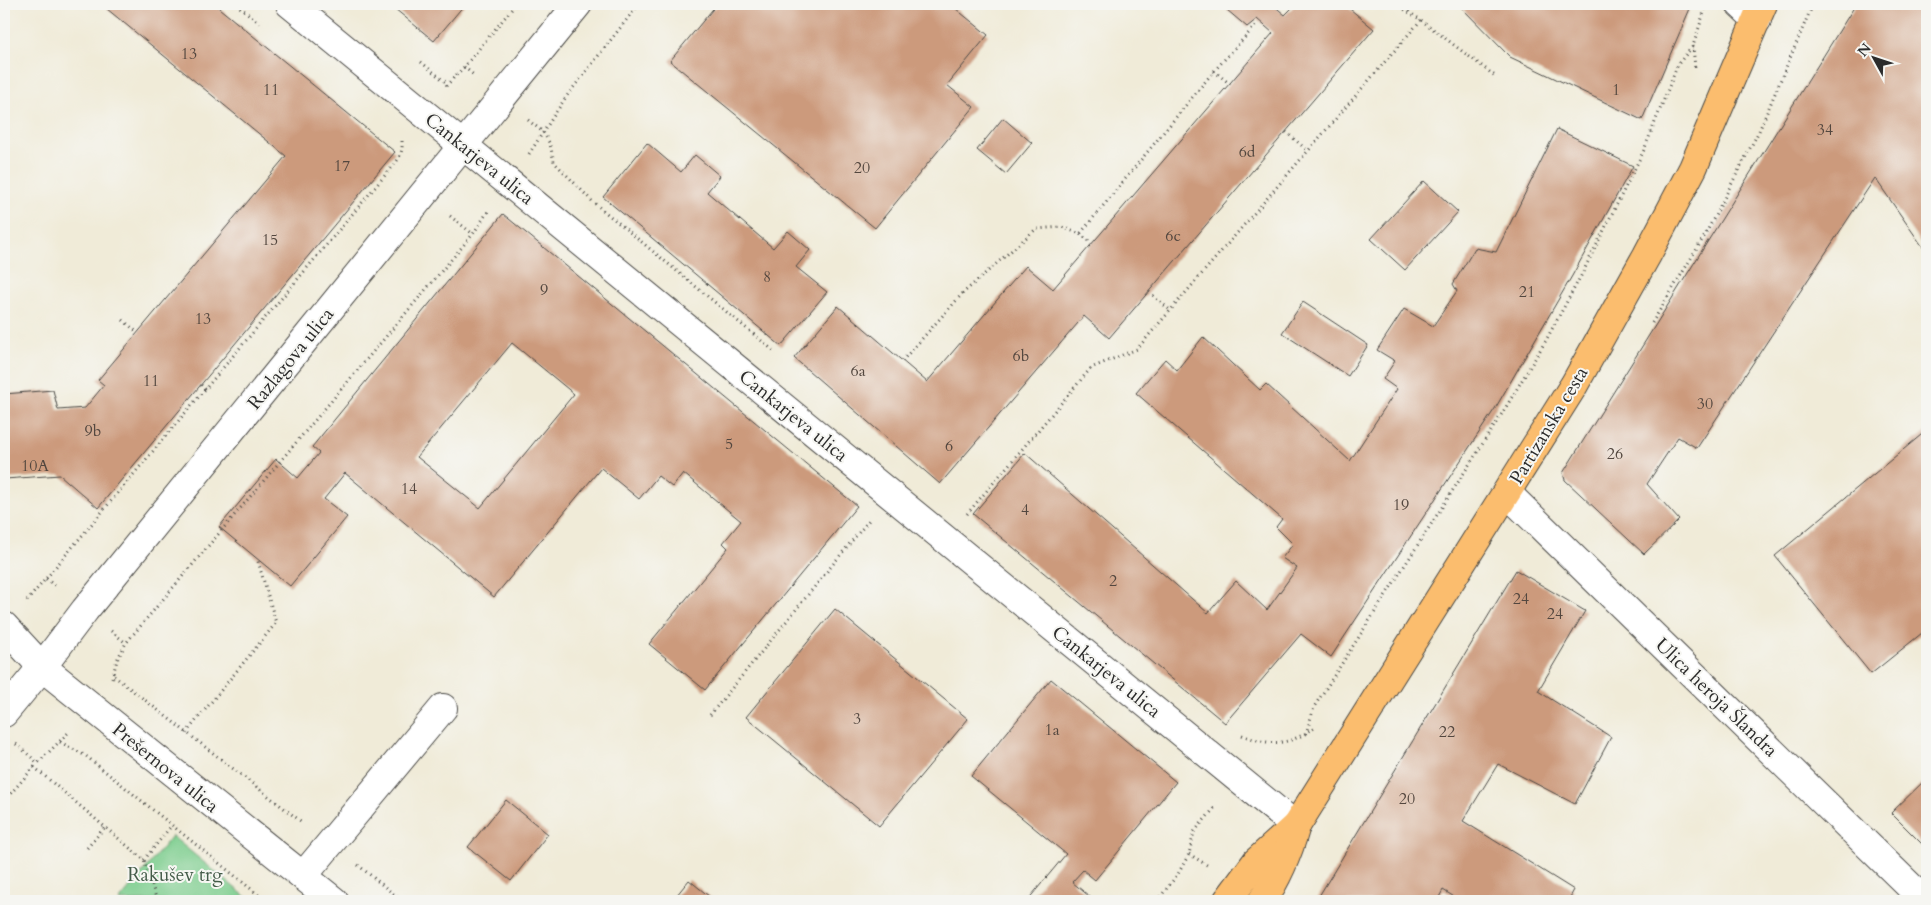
<svg xmlns="http://www.w3.org/2000/svg" width="1931" height="905" viewBox="0 0 1931 905" font-family="Cardo,serif">
<style>
.green{fill:#7dcd8e;stroke:#547c5c}
.building{fill:#cc9a7c;fill-rule:evenodd}
.lines{fill:none;stroke-linecap:round;stroke-linejoin:round}
.minor-casing{stroke:#494845;stroke-width:30}
.major-casing{stroke:#494845;stroke-width:30}
.path{stroke:#494845;stroke-width:3;stroke-dasharray:1 4;stroke-linecap:butt}
.minor{stroke:#fff;stroke-width:28}
.major{stroke:#fbbd6e;stroke-width:28}
.labels{text-anchor:middle;stroke-width:4;stroke-linejoin:round;paint-order:stroke}
.number-label{font-size:16px;fill:#53473f}
.street-label{font-size:19px;fill:#2b2b2b;stroke:#f6f6f2}
.park-label{font-size:19px;fill:#445c49;stroke:#f6f6f2}
</style>
<rect width="100%" height="100%" fill="#f6f6f2"/>
<filter id="ink" filterUnits="userSpaceOnUse"><feTurbulence type="fractalNoise" baseFrequency=".02" numOctaves="2"/><feDisplacementMap in="SourceGraphic" scale="10" xChannelSelector="R" yChannelSelector="G"/><feConvolveMatrix kernelMatrix="1 2 1 2 8 2 1 2 1" color-interpolation-filters="sRGB"/></filter>
<filter id="wash" filterUnits="userSpaceOnUse"><feTurbulence type="fractalNoise" baseFrequency=".0096" numOctaves="4" result="noise"/><feDisplacementMap in="SourceGraphic" scale="20" xChannelSelector="R" yChannelSelector="G"/><feGaussianBlur stdDeviation="1.12" result="paint"/><feColorMatrix in="noise" values="0 0 0 0 0 0 0 0 0 0 0 0 0 0 0 0 0 1.4 0 .05"/><feComposite in="paint" operator="in"/></filter>
<g filter="url(#wash)">
<rect width="100%" height="100%" fill="#f0ebd8"/>
<polygon class="green" points="172,836 251,901 119,901"/>
<g id="blocks">
<g class="building">
<polygon points="101,4 214,4 395,152 98,508 60,475 5,479 4,481 4,394 53,390 58,410 85,408 104,385 98,380 286,156"/>
<polygon points="389,4 465,4 434,41"/>
<polygon points="717,4 950,4 988,35 947,85 974,107 875,228 670,61"/>
<polygon points="1220,4 1272,4 1285,15 1296,4 1344,4 1374,29 1109,338 1084,316 940,484 794,358 838,306 927,382 1026,266 1053,289 1273,33 1257,19 1247,27"/>
<polygon points="1458,4 1692,4 1642,120 1510,57"/>
<polygon points="1856,4 1927,4 1927,253 1875,178 1697,448 1678,437 1647,484 1679,520 1644,554 1565,480 1563,473"/>
<polygon points="1003,118 1032,143 1006,174 977,150"/>
<polygon points="1557,129 1633,166 1572,276 1496,407 1331,657 1301,634 1225,723 973,514 1025,453 1208,613 1236,581 1267,610 1297,568 1282,558 1293,544 1276,527 1282,519 1136,393 1165,359 1177,370 1203,337 1260,390 1266,384 1350,461 1397,389 1383,379 1395,361 1377,350 1404,309 1433,326 1457,291 1453,284 1475,248 1496,252"/>
<polygon points="647,143 681,172 695,155 720,176 707,192 773,248 788,231 810,250 796,267 827,292 781,346 603,197"/>
<polygon points="1424,181 1458,212 1405,270 1371,239"/>
<path d="M503,214L857,506L705,690L649,644L728,548L723,543L741,521L683,473L672,487L658,476L639,499L601,468L494,597L345,473L324,499L347,517L290,586L219,527L276,459L298,478L319,453L312,447ZM512,343L574,394L480,508L417,457Z"/>
<polygon points="1303,302 1368,345 1348,376 1282,333"/>
<polygon points="1927,430 1927,629 1871,674 1775,556"/>
<polygon points="1516,570 1585,611 1538,691 1611,737 1575,804 1498,764 1463,821 1574,890 1568,901 1461,901 1443,890 1437,901 1316,901"/>
<polygon points="835,609 968,719 879,826 746,717"/>
<polygon points="1051,679 1176,782 1095,880 1083,870 1072,882 1095,901 1027,901 1066,854 971,776"/>
<polygon points="1927,778 1927,849 1891,813"/>
<polygon points="506,800 548,834 511,881 468,847"/>
<polygon points="689,880 715,901 672,901"/>
</g>
</g>
</g>
<g filter="url(#ink)">
<use href="#blocks" fill-opacity="0" stroke="#494845" stroke-width="1"/>
<g class="lines">
<g class="minor-casing">
<g id="minor">
<polyline points="290,4 1296,826"/>
<polyline points="1740,4 1757,20"/>
<polyline points="1507,493 1925,901"/>
<polyline points="4,626 42,667 334,901"/>
<polyline points="4,713 42,667 85,610 578,4"/>
<polyline points="303,876 443,708"/>
</g>
</g>
<g class="major-casing">
<g id="major">
<polyline points="1227,901 1256,862 1296,826"/>
<path d="M1262,901C1278,878 1288,854 1296,826L1574,385L1647,255L1693,168L1763,4"/>
</g>
</g>
<g class="path">
<polyline points="236,4 261,24"/>
<polyline points="1396,4 1421,20 1495,76"/>
<polyline points="1693,46 1695,68"/>
<polyline points="421,62 448,84"/>
<polyline points="464,67 475,76"/>
<polyline points="1214,71 1230,84"/>
<polyline points="446,86 464,67 516,4"/>
<polyline points="528,120 543,132 550,144 554,162 593,202 774,351"/>
<polyline points="1286,132 1308,151"/>
<polyline points="529,154 566,97 639,4"/>
<polyline points="450,216 473,234"/>
<polyline points="1080,234 1092,243"/>
<polyline points="1149,292 1170,310"/>
<polyline points="123,320 138,333"/>
<polyline points="1652,323 1704,237 1759,131 1813,4"/>
<polyline points="902,361 963,293 1036,229 1062,227 1080,234 1214,71 1257,24"/>
<polyline points="201,385 206,390"/>
<polyline points="967,514 1091,368 1137,349 1421,20"/>
<polyline points="46,579 58,588"/>
<path d="M27,601L392,167C399,159 403,153 402,141"/>
<polyline points="111,631 126,643"/>
<polyline points="114,676 303,823"/>
<polyline points="112,678 117,660 126,643 473,234 489,210"/>
<polyline points="710,715 869,520"/>
<polyline points="186,733 276,623 257,558"/>
<polyline points="1306,734 1314,707 1503,412 1545,342 1582,274 1644,150 1678,64 1693,46 1705,9"/>
<path d="M1242,735C1273,747 1289,745 1316,727"/>
<polyline points="60,742 86,756 266,901"/>
<polyline points="16,744 38,763 69,732"/>
<polyline points="34,767 144,860 157,901"/>
<polyline points="4,801 35,766"/>
<polyline points="87,848 105,827"/>
<polyline points="1189,854 1210,867"/>
<polyline points="144,860 172,825"/>
<polyline points="358,865 402,901"/>
<polyline points="1157,901 1178,874 1189,854 1194,832 1217,805"/>
</g>
<use href="#minor" class="minor"/>
<use href="#major" class="major"/>
</g>
</g>
<g class="labels">
<g class="number-label">
<text x="189" y="59">13</text>
<text x="271" y="95">11</text>
<text x="1616" y="95">1</text>
<text x="1825" y="135">34</text>
<text x="1247" y="157">6d</text>
<text x="342" y="171">17</text>
<text x="862" y="173">20</text>
<text x="1173" y="241">6c</text>
<text x="270" y="245">15</text>
<text x="767" y="282">8</text>
<text x="544" y="295">9</text>
<text x="1527" y="297">21</text>
<text x="203" y="324">13</text>
<text x="1021" y="361">6b</text>
<text x="858" y="376">6a</text>
<text x="151" y="386">11</text>
<text x="1705" y="409">30</text>
<text x="93" y="436">9b</text>
<text x="729" y="449">5</text>
<text x="949" y="451">6</text>
<text x="1615" y="459">26</text>
<text x="35" y="471">10A</text>
<text x="409" y="494">14</text>
<text x="1401" y="510">19</text>
<text x="1025" y="515">4</text>
<text x="1113" y="586">2</text>
<text x="1521" y="604">24</text>
<text x="1555" y="619">24</text>
<text x="857" y="724">3</text>
<text x="1052" y="735">1a</text>
<text x="1447" y="737">22</text>
<text x="1407" y="804">20</text>
</g>
<g class="street-label">
<text transform="translate(480 158) rotate(39)" y="7">Cankarjeva ulica</text>
<text transform="translate(290 358) rotate(-51)" y="7">Razlagova ulica</text>
<text transform="translate(794 415) rotate(39)" y="7">Cankarjeva ulica</text>
<text transform="translate(1548 425) rotate(-59)" y="7">Partizanska cesta</text>
<text transform="translate(1107 671) rotate(39)" y="7">Cankarjeva ulica</text>
<text transform="translate(1717 697) rotate(44)" y="7">Ulica heroja Šlandra</text>
<text transform="translate(166 767) rotate(39)" y="7">Prešernova ulica</text>
</g>
<g class="park-label">
<text x="175" y="881">Rakušev trg</text>
</g>
</g>
<rect width="1931" height="905" fill="none" stroke="#f6f6f2" stroke-width="20"/>
<g transform="translate(1874 58) rotate(310)" stroke="#f6f6f2" stroke-width="4" paint-order="stroke">
<path d="M0-4L9 19L0 12L-9 19Z" fill="#2b2b2b"/>
<text y="-8" font-size="14" font-weight="bold" text-anchor="middle" fill="#2b2b2b">N</text>
</g>
</svg>
